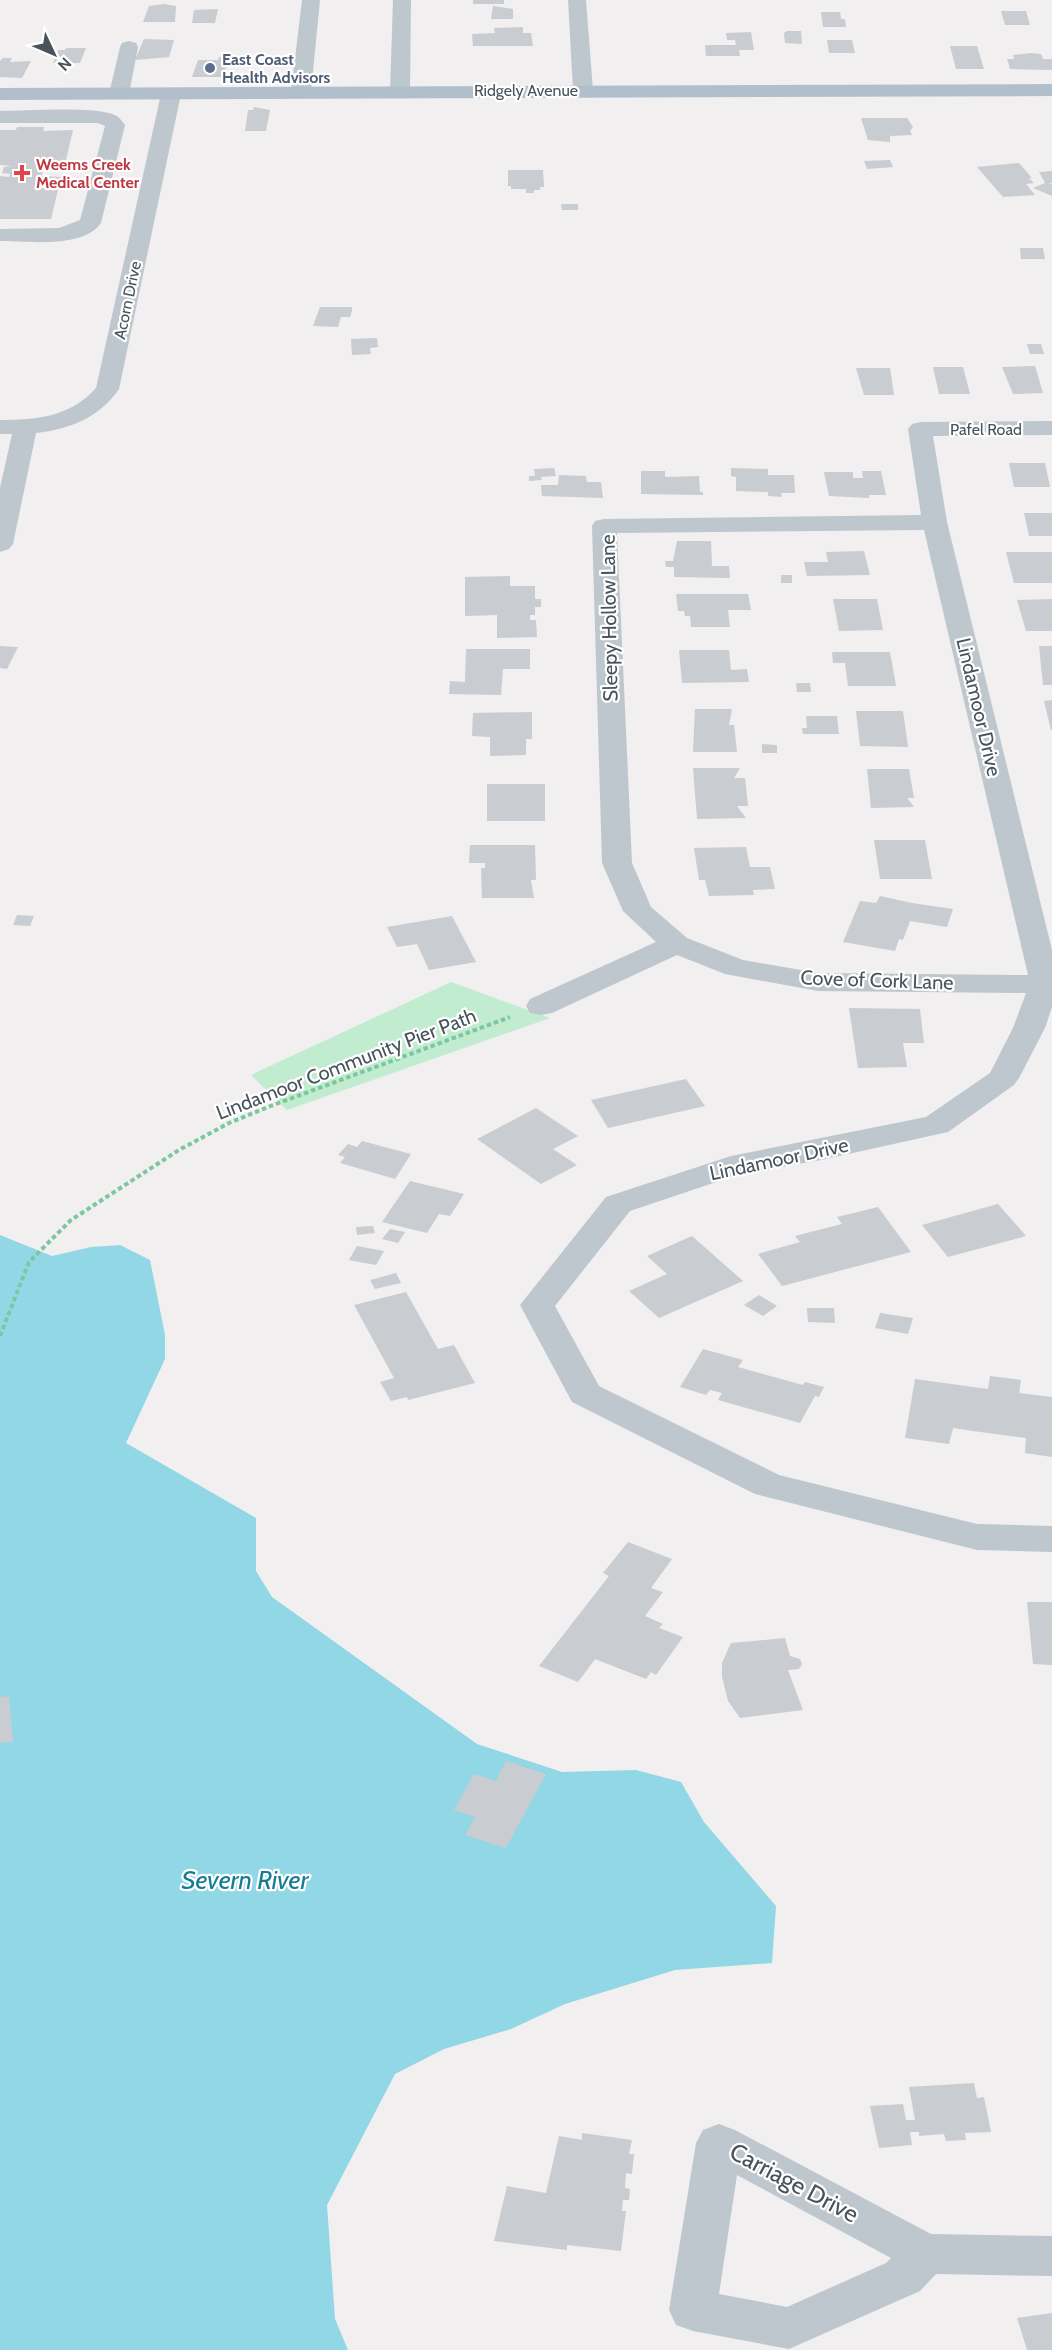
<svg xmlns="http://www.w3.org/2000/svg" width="1052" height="2350" viewBox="0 0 1052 2350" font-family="Cabin,sans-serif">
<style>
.green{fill:#c1ecd0}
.water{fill:#91d7e6}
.building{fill:#c9ccd1}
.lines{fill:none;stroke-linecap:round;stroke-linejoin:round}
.path{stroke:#7bc89f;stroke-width:4;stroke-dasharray:4.5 3;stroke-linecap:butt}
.minor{fill:#bec7cd;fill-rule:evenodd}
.major{fill:#b1bfcc;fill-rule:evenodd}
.service-dot{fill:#5c6f8a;stroke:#fff;stroke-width:2}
.health-dot{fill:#e0444e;stroke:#fff;stroke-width:2}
.labels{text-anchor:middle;stroke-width:4.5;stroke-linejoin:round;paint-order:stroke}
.far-service-label{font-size:16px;font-weight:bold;fill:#4e5e75;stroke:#fff;text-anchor:start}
.far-street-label{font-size:16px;fill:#48535b;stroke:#fff}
.far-health-label{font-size:16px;font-weight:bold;fill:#be3a42;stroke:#fff;text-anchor:start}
.street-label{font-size:20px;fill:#48535b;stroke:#fff}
.near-street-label{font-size:24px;fill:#48535b;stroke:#fff}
.near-water-label{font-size:26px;font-style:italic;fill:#167c93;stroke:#fff}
</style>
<rect width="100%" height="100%" fill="#f1efef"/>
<polygon class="green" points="451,982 550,1018 287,1110 251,1075"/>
<polygon class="water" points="0,1235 52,1256 91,1247 120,1245 150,1260 165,1335 165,1359 126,1443 256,1518 256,1571 272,1597 477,1744 562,1772 636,1770 681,1782 704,1822 776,1906 772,1963 675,1970 565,2004 511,2029 444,2049 395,2074 327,2205 335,2319 348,2350 0,2350"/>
<g class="building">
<rect x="473" y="0" width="31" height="4"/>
<polygon points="164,4 176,6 175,22 143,22 149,6"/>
<polygon points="493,6 513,9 513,19 491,19"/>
<polygon points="218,9 215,23 192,23 194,10"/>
<polygon points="1001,11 1026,11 1030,25 1005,25"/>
<polygon points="821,12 840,12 841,19 845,19 846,27 823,27"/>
<polygon points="523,27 523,33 531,33 533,46 473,46 472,34 495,33 494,28"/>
<polygon points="787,31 801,31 802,44 785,43 784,33"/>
<polygon points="751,32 754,50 739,50 740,56 706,56 705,45 736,45 735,40 727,40 726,33"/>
<polygon points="144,39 174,40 169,57 135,60"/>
<polygon points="827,40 852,40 855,53 829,53"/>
<polygon points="950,46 977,46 984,69 956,69"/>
<polygon points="66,48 86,48 80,63 53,63 58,50 65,50"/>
<polygon points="1031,53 1041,54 1043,59 1052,59 1052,70 1010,69 1007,59 1014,59 1013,55"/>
<polygon points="219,57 227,57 226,60 229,60 223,77 192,77 198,60 218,60"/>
<polygon points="3,58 12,58 10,62 31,61 22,78 0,77 0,61"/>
<polygon points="254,107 270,110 266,131 245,131 248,110 253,110"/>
<polygon points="861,118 907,118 913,127 910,131 912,135 890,136 890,142 868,140"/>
<polygon points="17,127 44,127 43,131 73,130 65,164 44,164 42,176 61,177 51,219 0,219 0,176 9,177 10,174 2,173 4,167 12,166 0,165 0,130 16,130"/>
<polygon points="890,160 893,167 867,169 864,161"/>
<polygon points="1019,163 1032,178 1029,178 1034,183 1026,184 1035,195 1003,197 977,167"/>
<polygon points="508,170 543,170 544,187 540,187 540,190 534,190 534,193 526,193 526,189 511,189 511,186 508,186"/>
<polygon points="1052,171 1052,183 1048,183 1052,184 1052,196 1033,188 1045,183 1039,172"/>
<polygon points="561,204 578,204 578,210 562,210"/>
<polygon points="1020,248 1043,248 1045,259 1021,259"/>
<polygon points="320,307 352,307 352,311 350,317 341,317 338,327 313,326"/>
<polygon points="377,338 378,347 370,348 371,354 352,355 351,339"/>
<polygon points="1027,344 1041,344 1044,354 1030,354"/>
<polygon points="1035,366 1043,393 1013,394 1002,367"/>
<polygon points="933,367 963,367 970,394 939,394"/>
<polygon points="856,368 890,368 894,395 864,395"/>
<polygon points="1009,463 1045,463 1050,487 1014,487"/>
<polygon points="554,468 556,476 541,477 542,480 529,481 529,476 535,476 534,469"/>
<polygon points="731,468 768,469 768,475 794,475 795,493 781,493 782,497 768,496 768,492 736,491 736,477 731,476"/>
<polygon points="641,471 665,471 665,477 699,476 700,492 703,492 703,495 641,494"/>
<polygon points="862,471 881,471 886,495 869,495 869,498 829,496 824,472 853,472 853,478 863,478"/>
<polygon points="559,475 586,476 587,482 601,482 603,498 542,496 541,485 558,485"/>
<polygon points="1024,513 1052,513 1052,536 1029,536"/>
<polygon points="677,541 711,541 712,566 729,566 730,578 674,577 674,567 666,567 665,561 673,561"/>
<polygon points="864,551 870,575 807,576 804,562 828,562 826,552"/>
<polygon points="1006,552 1052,552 1052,583 1014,583"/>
<rect x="781" y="575" width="11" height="8"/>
<polygon points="510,576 510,586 535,586 535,599 541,599 541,607 535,607 535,615 530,615 530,620 536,620 537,637 497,638 497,615 465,616 465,577"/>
<polygon points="676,594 748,594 751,610 728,610 730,627 691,627 690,616 685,616 684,611 678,611"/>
<polygon points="833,599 877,599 883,630 839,631"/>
<polygon points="1052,599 1052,631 1026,631 1017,600"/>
<polygon points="0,646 18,647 7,669 0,668"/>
<polygon points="1039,646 1052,646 1052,685 1043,685"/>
<polygon points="466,649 530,649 530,669 503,669 501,695 449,694 450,681 465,682"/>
<polygon points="679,650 729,650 731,670 747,669 749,682 682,683"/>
<polygon points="832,652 890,652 896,686 848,686 845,663 833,663"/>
<polygon points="796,683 810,683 811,692 797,692"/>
<polygon points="1052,700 1052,730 1051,730 1044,701"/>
<polygon points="695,709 732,709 729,725 734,725 737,752 693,752"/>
<polygon points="856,711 903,711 908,747 860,746"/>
<polygon points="532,712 532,739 526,739 526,755 490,756 490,737 472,736 473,713"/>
<polygon points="806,716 837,716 839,734 803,734 802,728 807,728"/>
<polygon points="762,744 777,745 777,753 762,753"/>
<polygon points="693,768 740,768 734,778 745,778 748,806 737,806 746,818 697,819"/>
<polygon points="867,769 909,769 914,798 907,798 914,807 871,808"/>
<rect x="487" y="784" width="58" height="37"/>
<polygon points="874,840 925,840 932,879 880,879"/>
<polygon points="470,845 535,845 536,880 531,880 534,898 482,898 481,868 485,868 485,863 469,863"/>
<polygon points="746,847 750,867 770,867 775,889 753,890 754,895 709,896 705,880 699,880 694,848"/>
<polygon points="880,896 912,903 953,909 947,927 910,921 903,940 899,939 895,951 843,942 860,901 876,903"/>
<polygon points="17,915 34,916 30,926 13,925"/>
<polygon points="452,916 476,962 429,970 417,944 397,947 387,927"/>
<polygon points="849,1008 920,1009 924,1043 903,1043 907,1067 858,1068"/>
<polygon points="686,1079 705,1106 608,1128 591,1100"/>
<polygon points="536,1108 578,1136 553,1149 577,1165 541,1184 477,1139"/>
<polygon points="362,1141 411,1154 395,1179 340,1163 345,1157 338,1155 348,1144 357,1147"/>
<polygon points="410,1181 464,1194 450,1216 439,1214 427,1233 382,1222"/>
<polygon points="998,1204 1026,1236 948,1257 922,1225"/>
<polygon points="878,1207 911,1252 782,1286 758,1254 800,1242 795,1236 842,1224 837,1217"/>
<polygon points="373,1226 375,1233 357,1235 356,1227"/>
<polygon points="390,1229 405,1232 398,1243 382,1239"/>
<polygon points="692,1236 743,1281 659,1318 629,1291 667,1274 647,1256"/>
<polygon points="357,1246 384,1251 376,1265 349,1260"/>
<polygon points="396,1273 401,1283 375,1289 370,1280"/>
<polygon points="406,1292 438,1349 454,1345 475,1383 408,1400 407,1397 391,1401 380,1382 394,1378 354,1305"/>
<polygon points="759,1295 777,1306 763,1316 744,1305"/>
<polygon points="807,1308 834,1308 835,1323 808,1322"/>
<polygon points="880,1313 913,1318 908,1334 875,1328"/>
<polygon points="703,1349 743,1360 738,1367 803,1385 805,1382 824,1387 819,1397 815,1396 800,1423 718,1400 722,1393 710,1390 706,1395 680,1387"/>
<polygon points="990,1376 1021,1380 1019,1393 1052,1397 1052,1457 1025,1453 1026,1438 973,1431 953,1428 949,1444 905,1438 915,1379 988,1389"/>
<polygon points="628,1542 672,1559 651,1588 663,1592 645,1616 663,1624 659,1628 683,1637 656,1675 651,1672 646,1679 595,1659 578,1682 539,1666 609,1576 603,1573"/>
<polygon points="1027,1602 1052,1602 1052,1665 1033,1664"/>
<polygon points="785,1638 790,1656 800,1659 802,1664 799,1669 788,1670 803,1710 740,1718 728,1701 722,1677 722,1663 731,1643"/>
<polygon points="9,1696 13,1742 0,1743 0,1697"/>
<polygon points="506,1761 546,1774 506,1848 465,1835 475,1817 454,1810 474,1774 496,1781"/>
<polygon points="974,2083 977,2098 984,2097 991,2132 965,2133 966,2140 946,2141 944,2134 919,2136 919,2132 910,2132 912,2145 879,2148 870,2106 903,2104 906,2120 915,2120 909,2087"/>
<polygon points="582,2133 632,2140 629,2154 634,2154 632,2174 626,2173 625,2188 630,2189 629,2200 623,2200 622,2211 626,2211 621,2251 567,2245 567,2250 494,2241 507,2186 546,2193 559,2136 582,2140"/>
<polygon points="1052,2313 1052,2350 1027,2350 1017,2318"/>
</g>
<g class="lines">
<polyline class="path" points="0,1336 29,1262 71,1220 179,1150 229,1123 268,1107 510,1017"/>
<g class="minor">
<polygon points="302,0 320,0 311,92 308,96 294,96 291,92"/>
<polygon points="393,0 411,0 410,92 407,96 393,96 390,92"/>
<polygon points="568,0 586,0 593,90 590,94 576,94 573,90"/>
<polygon points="129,41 136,43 138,47 129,94 126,98 112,98 109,94 120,47 122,43"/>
<path d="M171,88L178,90L181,94L119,389C99,418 70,429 36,433L13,544L9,549L0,552V488L12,434H0V420C37,420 70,417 96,388L161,94L164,90Z"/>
<path d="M0,111C28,111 92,106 115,115C119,117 122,121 125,125L101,223C83,249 27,241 0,241V229L59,228L80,220L105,126L98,123H0Z"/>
<path d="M1052,421V435L933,436L947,522L1052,950V1007L1045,1028L1019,1078L1014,1085L948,1132L821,1160L737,1175L630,1211L555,1306L599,1386L779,1475L977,1524L1052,1526V1552L977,1550L755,1494L572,1402L520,1305L606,1197L731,1156L926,1117L990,1073L1013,1028L1026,993L818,991L725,974L677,955L552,1013L541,1015L530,1013L526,1006L530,999L656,942L623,911L602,863L592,526L595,521L604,519L921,515L908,429L912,424L920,422ZM924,530L1028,975L818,973L743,960L687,938L651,907L632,863L617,533Z"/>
<path d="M719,2124L735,2130L931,2234L1052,2236V2276L936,2274L920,2291L789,2349L693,2331L676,2325L669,2310L696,2143L703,2130ZM737,2175L891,2258L886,2263L787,2307L719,2294Z"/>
</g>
<polygon class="major" points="1052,84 1052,96 0,100 0,88"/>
</g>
<circle class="service-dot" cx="210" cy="68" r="6"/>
<path class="health-dot" d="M19 164h6v6h6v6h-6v6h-6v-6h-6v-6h6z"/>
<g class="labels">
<g class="far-service-label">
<text x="222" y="65">East Coast<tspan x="222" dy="18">Health Advisors</tspan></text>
</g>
<g class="far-street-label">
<text x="526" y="96">Ridgely Avenue</text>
<text transform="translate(127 300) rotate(-78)" y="6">Acorn Drive</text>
<text x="986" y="435">Pafel Road</text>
</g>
<g class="far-health-label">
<text x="36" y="170">Weems Creek<tspan x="36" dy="18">Medical Center</tspan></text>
</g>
<g class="street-label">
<text transform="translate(609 618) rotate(-91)" y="7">Sleepy Hollow Lane</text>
<text transform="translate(979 707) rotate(77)" y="7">Lindamoor Drive</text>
<text transform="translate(877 980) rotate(2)" y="7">Cove of Cork Lane</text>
<text transform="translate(346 1064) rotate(-21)" y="7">Lindamoor Community Pier Path</text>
<text transform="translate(779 1159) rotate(-12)" y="7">Lindamoor Drive</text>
</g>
<g class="near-street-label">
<text transform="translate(794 2183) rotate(28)" y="8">Carriage Drive</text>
</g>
<g class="near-water-label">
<text x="245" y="1889">Severn River</text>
</g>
</g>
<g transform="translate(54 54) rotate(134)" stroke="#ffffff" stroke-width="4.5" paint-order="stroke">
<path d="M0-4.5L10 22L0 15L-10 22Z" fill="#48535b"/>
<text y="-9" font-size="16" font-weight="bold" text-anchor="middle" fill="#48535b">N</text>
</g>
</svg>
